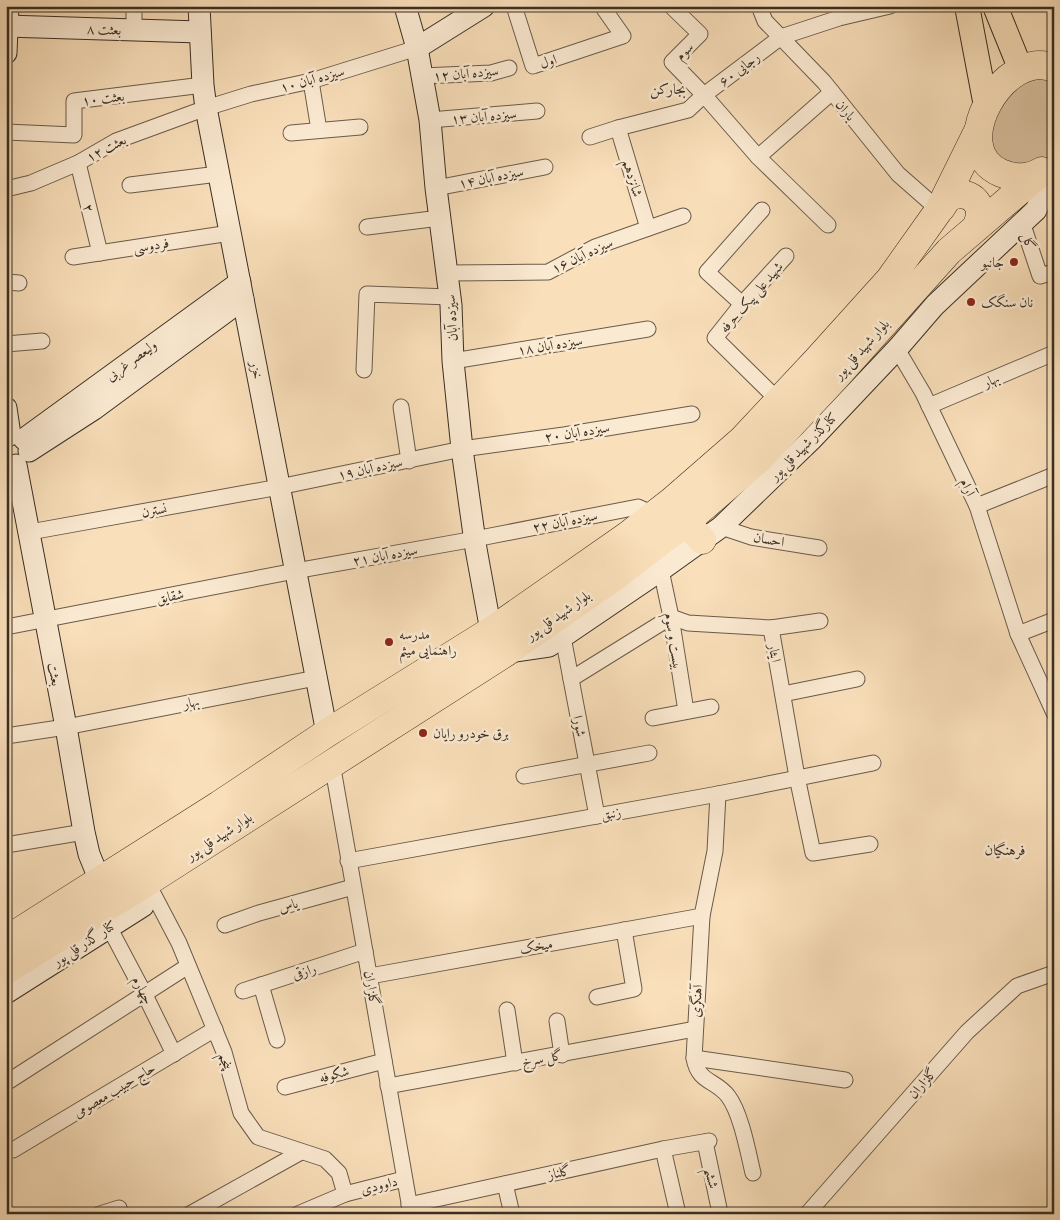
<svg xmlns="http://www.w3.org/2000/svg" width="1060" height="1220" viewBox="0 0 1060 1220" font-family="Alegreya,Amiri,serif">
<style>
.green{fill:#d8c1a0;stroke:#887862}
.lines{fill:none;stroke-linecap:round;stroke-linejoin:round}
.street-casing{stroke:#695b4a;stroke-width:17}
.secondary-casing{stroke:#392f24;stroke-width:23}
.primary-casing{stroke:#392f24;stroke-width:26}
.highway-casing{stroke:#392f24;stroke-width:29}
.street{stroke:#fbead2;stroke-width:15}
.secondary{stroke:#fbead2;stroke-width:21}
.primary{stroke:#f9dfba;stroke-width:24}
.highway{stroke:#f9dfba;stroke-width:28}
.poi-dot{fill:#8f2418;stroke:#fbead2;stroke-width:2}
.labels{text-anchor:middle;stroke-width:5;stroke-linejoin:round;paint-order:stroke}
.street-label{font-size:14px;fill:#392f24;stroke:#fbead2}
.poi-label{font-size:14px;fill:#392f24;stroke:#fbead2;text-anchor:start}
.neighbourhood-label{font-size:15px;fill:#392f24;stroke:#fbead2}
</style>
<rect width="100%" height="100%" fill="#f9dfba"/>
<filter id="stains"><feTurbulence type="fractalNoise" baseFrequency=".004" numOctaves="4"/><feColorMatrix values="0 0 0 0 .2 0 0 0 0 .09 0 0 0 0 .02 0 0 0 .5 -.17"/></filter>
<radialGradient id="worn" r=".72"><stop offset=".6" stop-color="#630" stop-opacity="0"/><stop offset="1" stop-color="#630" stop-opacity=".3"/></radialGradient>
<polygon class="green" points="1054,75 1054,153 1045,162 1011,170 988,149 991,110 1022,76"/>
<g class="lines">
<g class="street-casing">
<g id="street">
<polyline points="514,6 533,66 623,36 602,6"/>
<polyline points="671,6 700,34 672,62 704,95 758,157 828,225"/>
<polyline points="759,6 765,21 824,82 898,174 939,210"/>
<polyline points="134,30 134,6"/>
<polyline points="422,76 491,73 509,68"/>
<polyline points="311,81 319,130"/>
<polyline points="430,120 537,111"/>
<polyline points="618,128 648,228"/>
<polyline points="6,132 74,135 74,101 203,85"/>
<polyline points="291,133 360,127"/>
<polyline points="590,137 618,128 688,110 704,95 781,37 839,18 890,6"/>
<polyline points="758,157 832,92"/>
<polyline points="78,163 100,253"/>
<polyline points="130,185 218,174"/>
<polyline points="436,188 545,167"/>
<polyline points="6,189 31,183 78,163 116,141 206,108 251,94 311,81 417,48"/>
<polyline points="1022,222 1040,276 1054,272"/>
<polyline points="367,227 440,218"/>
<polyline points="73,257 230,233"/>
<polyline points="447,273 548,272 595,247 683,216"/>
<polyline points="6,282 19,283"/>
<polyline points="742,304 707,272 762,210"/>
<polyline points="6,344 42,341"/>
<polyline points="897,349 923,393 977,506 1018,634 1054,713"/>
<polyline points="453,361 648,329"/>
<polyline points="364,370 367,294 450,297"/>
<polyline points="779,401 715,338 742,304 786,256"/>
<polyline points="929,406 1054,353"/>
<polyline points="401,407 409,461"/>
<polyline points="977,506 1054,475"/>
<polyline points="721,527 751,537 819,548"/>
<polyline points="30,532 279,487 462,449 564,435 692,414"/>
<polyline points="661,570 671,617 686,711"/>
<polyline points="6,627 295,571 475,539 638,507 654,514"/>
<polyline points="771,628 820,621"/>
<polyline points="1018,634 1054,620"/>
<polyline points="563,637 597,816"/>
<polyline points="571,679 671,617 688,623 771,628 797,777 813,853 870,844"/>
<polyline points="783,694 857,679"/>
<polyline points="653,718 711,707"/>
<polyline points="6,736 66,727 316,678"/>
<polyline points="332,763 411,1214"/>
<polyline points="524,776 649,753"/>
<path d="M718,794L715,851L702,916L694,1058C698,1083 716,1080 728,1096C741,1113 748,1152 753,1173"/>
<polyline points="6,845 84,832"/>
<polyline points="348,861 718,794 873,763"/>
<polyline points="147,882 179,943 224,1052 241,1113 258,1137 325,1159 339,1173 345,1194"/>
<polyline points="225,925 259,913 353,887"/>
<polyline points="109,927 145,995 174,1054"/>
<polyline points="370,976 702,916"/>
<polyline points="261,985 277,1040"/>
<polyline points="243,991 365,951"/>
<polyline points="597,997 634,989 624,930"/>
<polyline points="507,1010 515,1063"/>
<polyline points="557,1021 562,1055"/>
<polyline points="694,1058 845,1080"/>
<polyline points="9,1081 188,966"/>
<polyline points="388,1086 695,1029"/>
<polyline points="285,1087 384,1061"/>
<polyline points="705,1142 720,1213"/>
<polyline points="663,1149 678,1214"/>
<polyline points="13,1150 215,1029"/>
<polyline points="505,1184 512,1214"/>
<polyline points="409,1205 663,1149 709,1141"/>
<polyline points="100,1214 119,1208"/>
<polyline points="190,1214 301,1152"/>
<polyline points="298,1214 345,1194 404,1179"/>
<polyline points="807,1214 967,1032 1017,986 1054,973"/>
</g>
</g>
<g class="secondary-casing">
<g id="secondary">
<polyline points="199,6 203,85 206,108 327,733"/>
<polyline points="405,6 417,48 430,120 436,188 451,305 453,361 462,449 476,549 491,631"/>
<polyline points="6,26 200,32"/>
<polyline points="417,48 484,6"/>
<polyline points="6,53 8,6"/>
<polyline points="6,408 10,435"/>
<polyline points="24,439 240,282"/>
<polyline points="29,451 94,409 243,299"/>
<polyline points="16,465 66,727 84,832 89,854 100,881"/>
<polyline points="508,652 549,646 661,570 721,527 811,440 897,349 935,305 1036,210 1042,197 1036,176"/>
<polyline points="6,993 143,906 147,882"/>
</g>
</g>
<g class="primary-casing">
<g id="primary">
<polyline points="967,6 986,106"/>
<polyline points="995,6 1021,70"/>
</g>
</g>
<g class="highway-casing">
<g id="highway">
<path d="M1042,171C1029,179 1015,179 1001,173C945,149 1004,47 1054,68"/>
<path d="M941,208C943,205 945,201 948,198C962,189 980,197 980,214C980,218 978,222 977,226"/>
<polyline points="686,522 702,540"/>
<polyline points="6,940 219,805 327,733 491,631 627,536 672,501 742,440 817,360 890,279 939,210 978,131"/>
<polyline points="6,970 147,882 505,653 617,575 686,522 760,458 836,377 949,251 1040,173"/>
</g>
</g>
<use href="#street" class="street"/>
<use href="#secondary" class="secondary"/>
<use href="#primary" class="primary"/>
<use href="#highway" class="highway"/>
</g>
<g class="poi-dot">
<circle cx="1014" cy="262" r="5"/>
<circle cx="971" cy="302" r="5"/>
<circle cx="389" cy="642" r="5"/>
<circle cx="423" cy="733" r="5"/>
</g>
<g class="labels">
<g class="street-label">
<text transform="translate(104 29) rotate(2)" y="5">بعثت ۸</text>
<text transform="translate(684 51) rotate(-45)" y="5">سوم</text>
<text transform="translate(548 61) rotate(-18)" y="5">اول</text>
<text transform="translate(739 69) rotate(-37)" y="5">رجایی ۶۰</text>
<text transform="translate(466 73) rotate(-5)" y="5">سیزده آبان ۱۲</text>
<text transform="translate(312 79) rotate(-15)" y="5">سیزده آبان ‍۱۰</text>
<text transform="translate(103 98) rotate(-7)" y="5">بعثت ۱۰</text>
<text transform="translate(846 110) rotate(51)" y="5">باران</text>
<text transform="translate(484 116) rotate(-5)" y="5">سیزده آبان ۱۳</text>
<text transform="translate(106 148) rotate(-27)" y="5">بعثت ۱۲</text>
<text transform="translate(491 177) rotate(-11)" y="5">سیزده آبان ۱۴</text>
<text transform="translate(633 178) rotate(73)" y="5">شانزدهم</text>
<text transform="translate(89 208) rotate(76)" y="5">۲</text>
<text transform="translate(1029 241) rotate(72)" y="5">گل</text>
<text transform="translate(151 245) rotate(-9)" y="5">فردوسی</text>
<text transform="translate(582 255) rotate(-25)" y="5">سیزده آبان ۱۶</text>
<text transform="translate(751 297) rotate(-49)" y="5">شهید علی پیک حرفه</text>
<text transform="translate(451 318) rotate(-93)" y="5">سیزده آبان</text>
<text transform="translate(550 345) rotate(-9)" y="5">سیزده آبان ۱۸</text>
<text transform="translate(861 349) rotate(-48)" y="5">بلوار شهید قلی پور</text>
<text transform="translate(131 360) rotate(-36)" y="5">ولیعصر غربی</text>
<text transform="translate(257 370) rotate(79)" y="5">خزر</text>
<text transform="translate(991 380) rotate(-23)" y="5">بهار</text>
<text transform="translate(577 432) rotate(-9)" y="5">سیزده آبان ۲۰</text>
<text transform="translate(803 446) rotate(-45)" y="5">کنارگذر شهید قلی پور</text>
<text transform="translate(370 468) rotate(-12)" y="5">سیزده آبان ۱۹</text>
<text transform="translate(968 487) rotate(65)" y="5">آرام</text>
<text transform="translate(154 510) rotate(-10)" y="5">نسترن</text>
<text transform="translate(565 521) rotate(-11)" y="5">سیزده آبان ۲۲</text>
<text transform="translate(769 539) rotate(10)" y="5">احسان</text>
<text transform="translate(385 555) rotate(-10)" y="5">سیزده آبان ۲۱</text>
<text transform="translate(170 596) rotate(-11)" y="5">شقایق</text>
<text transform="translate(558 615) rotate(-35)" y="5">بلوار شهید قلی پور</text>
<text transform="translate(674 641) rotate(81)" y="5">بیست و سوم</text>
<text transform="translate(775 653) rotate(80)" y="5">ایثار</text>
<text transform="translate(55 674) rotate(79)" y="5">بعثت</text>
<text transform="translate(191 702) rotate(-11)" y="5">بهار</text>
<text transform="translate(580 726) rotate(79)" y="5">شورا</text>
<text transform="translate(611 813) rotate(-10)" y="5">زنبق</text>
<text transform="translate(219 836) rotate(-33)" y="5">بلوار شهید قلی پور</text>
<text transform="translate(288 905) rotate(-16)" y="5">یاس</text>
<text transform="translate(84 943) rotate(-33)" y="5">کنار گذر قلی پور</text>
<text transform="translate(536 946) rotate(-10)" y="5">میخک</text>
<text transform="translate(304 971) rotate(-18)" y="5">رازقی</text>
<text transform="translate(372 988) rotate(80)" y="5">گلزاران</text>
<text transform="translate(143 990) rotate(63)" y="5">چهارم</text>
<text transform="translate(696 1001) rotate(-86)" y="5">آهنگری</text>
<text transform="translate(542 1058) rotate(-10)" y="5">گل سرخ</text>
<text transform="translate(226 1061) rotate(73)" y="5">پنجم</text>
<text transform="translate(334 1074) rotate(-15)" y="5">شکوفه</text>
<text transform="translate(922 1083) rotate(-49)" y="5">گلزاران</text>
<text transform="translate(114 1090) rotate(-31)" y="5">حاج حبیب معصومی</text>
<text transform="translate(559 1172) rotate(-12)" y="5">گلناز</text>
<text transform="translate(712 1178) rotate(78)" y="5">ششم</text>
<text transform="translate(379 1185) rotate(-14)" y="5">داوودی</text>
</g>
<g class="poi-label">
<text x="1004" y="267" text-anchor="end">جانبو</text>
<text x="981" y="307">نان سنگک</text>
<text x="399" y="639">مدرسه<tspan x="399" dy="16">راهنمایی میثم</tspan></text>
<text x="433" y="738">برق خودرو رایان</text>
</g>
<g class="neighbourhood-label">
<text x="668" y="94">بجارکن</text>
<text x="1005" y="855">فرهنگیان</text>
</g>
</g>
<rect width="1060" height="1220" fill="none" stroke="#f9dfba" stroke-width="25"/>
<rect x="8" y="8" width="1045" height="1205" fill="none" stroke="#392f24" stroke-width="2.5"/>
<rect x="12" y="12" width="1035" height="1195" fill="none" stroke="#392f24"/>
<rect width="100%" height="100%" filter="url(#stains)"/>
<rect width="100%" height="100%" fill="url(#worn)"/>
</svg>
